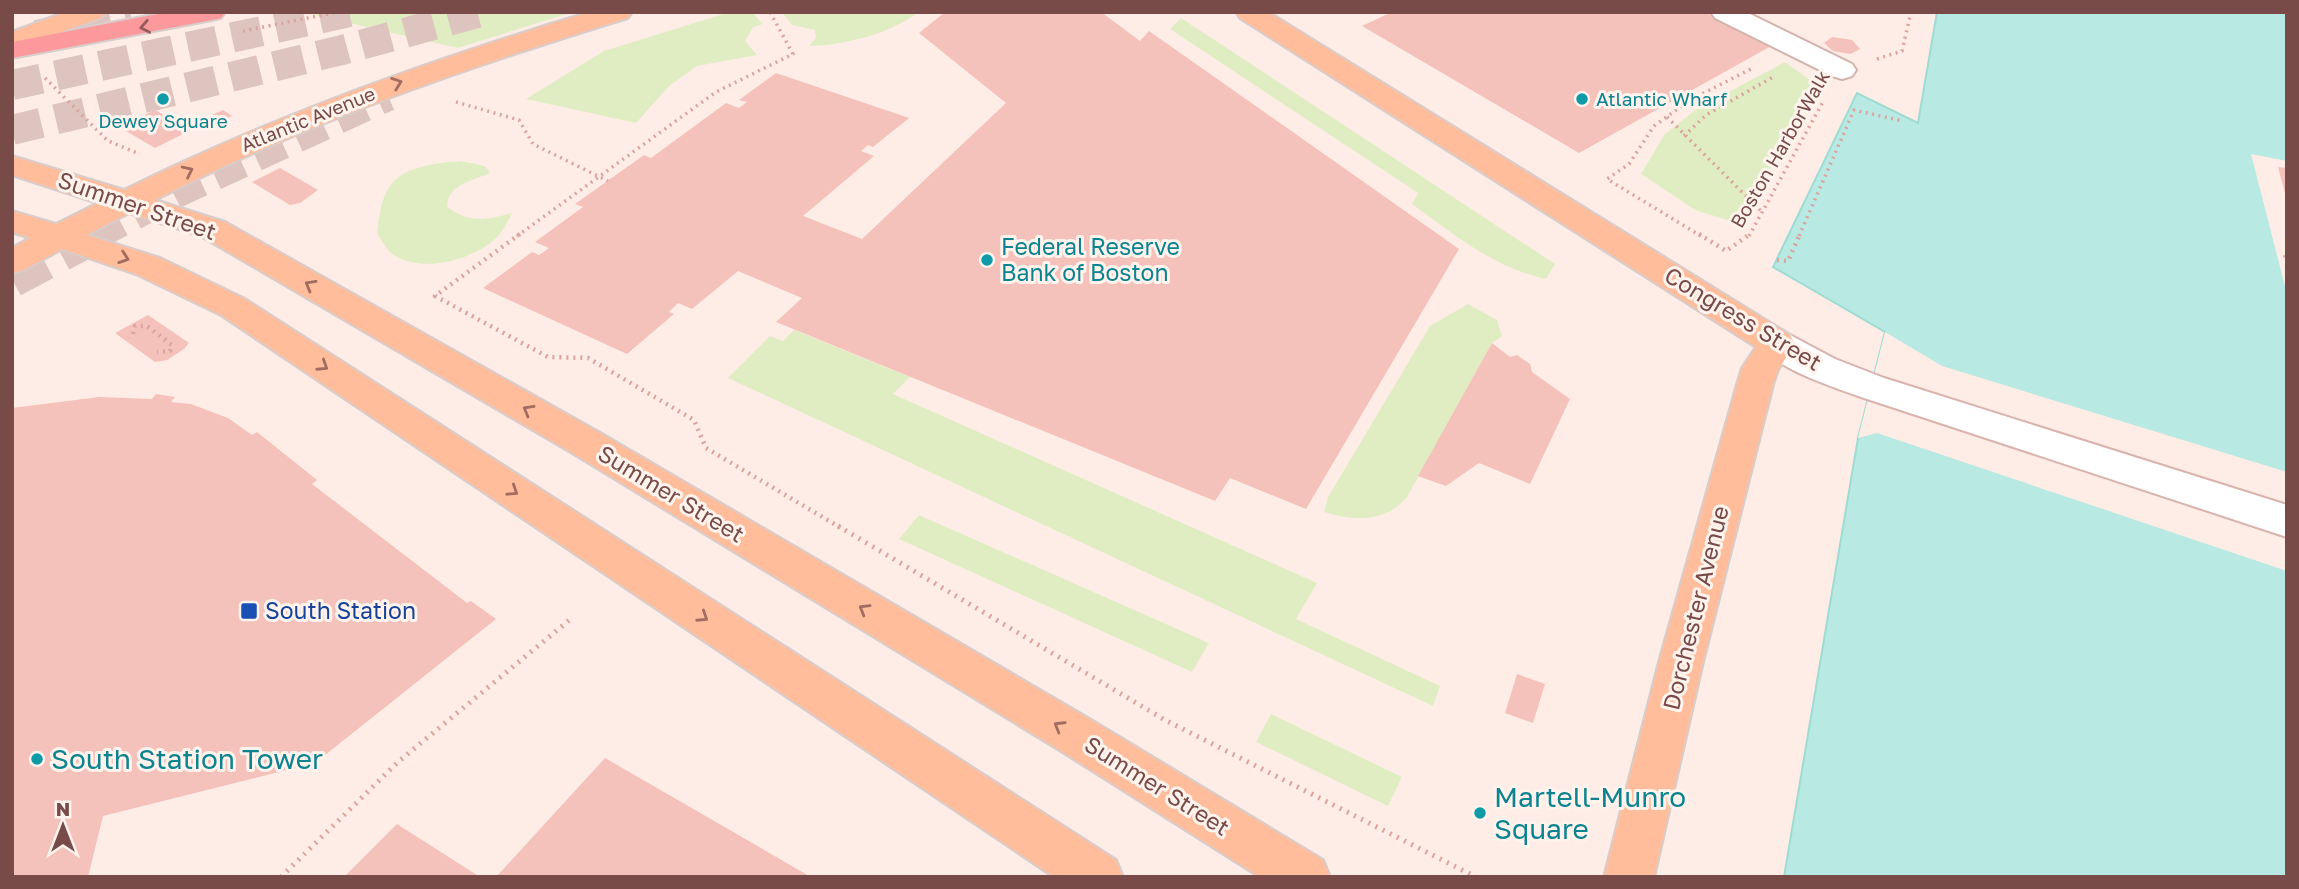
<svg xmlns="http://www.w3.org/2000/svg" width="2299" height="889" viewBox="0 0 2299 889" font-family="'Golos Text',sans-serif">
<style>
.green{fill:#e0edc3}
.water{fill:#b8e9e2;stroke:#9edcd3;stroke-width:2}
.pier{fill:#feede6}
.building{fill:#f5c1bb}
.lines{fill:none;stroke-linecap:round;stroke-linejoin:round}
.motorway-tunnel-far1{stroke:#ddc4be;stroke-width:30;stroke-dasharray:30 15;stroke-linecap:butt}
.motorway-tunnel{stroke:#ddc4be;stroke-width:37;stroke-dasharray:37 18;stroke-linecap:butt}
.pedestrian-casing{stroke:#d3b3ad;stroke-width:4}
.secondary-casing{stroke:#d9b3ad;stroke-width:4}
.primary-casing{stroke:#d9cdcc;stroke-width:4}
.motorway-casing{stroke:#d9cdcc;stroke-width:4}
.path-far2{stroke:#dba49e;stroke-width:3.5;stroke-dasharray:2 4.5;stroke-linecap:butt}
.path-far1{stroke:#dba49e;stroke-width:4.5;stroke-dasharray:2 5;stroke-linecap:butt}
.path{stroke:#dba49e;stroke-width:5;stroke-dasharray:2 6;stroke-linecap:butt}
.pedestrian{fill:#fff;fill-rule:evenodd}
.secondary{fill:#fff;fill-rule:evenodd}
.primary{fill:#ffbd9b;fill-rule:evenodd}
.motorway{fill:#fc999c;fill-rule:evenodd}
.oneway{stroke:#935b59}
.oneway2{stroke:#a16d61}
.culture-dot{fill:#0f9aa8;stroke:#fff3ed;stroke-width:2.5}
.transit-dot{fill:#1a4fb4;stroke:#fff3ed;stroke-width:2.5}
.labels{text-anchor:middle;stroke-width:6;stroke-linejoin:round;paint-order:stroke}
.far-culture-label{font-size:19px;fill:#0d838f;stroke:#fff3ed;text-anchor:start}
.far-street-label{font-size:19px;fill:#794b48;stroke:#fff3ed}
.street-label{font-size:23px;fill:#794b48;stroke:#fff3ed}
.culture-label{font-size:23px;fill:#0d838f;stroke:#fff3ed;text-anchor:start}
.transit-label{font-size:23px;fill:#164399;stroke:#fff3ed;text-anchor:start}
.near-culture-label{font-size:28px;fill:#0d838f;stroke:#fff3ed;text-anchor:start}
</style>
<rect width="100%" height="100%" fill="#feede6"/>
<g class="green">
<polygon points="301,12 573,12 458,48"/>
<polygon points="730,12 752,12 763,24 753,27 745,41 757,55 697,66 669,86 636,123 526,99 604,51"/>
<path d="M782,12H919C889,34 846,45 809,46L816,38L815,30L792,25Z"/>
<path d="M1181,18L1555,264L1546,279C1495,268 1454,235 1412,204L1418,193L1170,29Z"/>
<polygon points="1785,62 1817,85 1740,224 1695,210 1641,174 1665,134 1698,108"/>
<path d="M461,161L485,166L490,173C472,181 447,185 447,207C471,224 486,220 512,213C507,223 503,232 494,240C470,261 417,275 390,252C385,247 381,239 377,234C379,219 380,204 387,191C399,166 437,163 461,161Z"/>
<path d="M1468,304L1497,320L1502,336L1492,343L1407,497C1386,523 1353,521 1324,512L1328,497L1430,326Z"/>
<polygon points="794,330 910,377 893,394 1317,583 1296,619 1440,686 1433,706 728,378 770,336 783,341"/>
<polygon points="919,515 1209,643 1192,672 899,539"/>
<polygon points="1271,714 1402,777 1388,806 1256,742"/>
</g>
<polygon class="water" points="1937,12 2287,12 2287,877 1784,877 1858,438 1885,332 1773,267 1857,93 1918,123"/>
<g class="pier">
<polygon points="2251,154 2287,161 2287,294"/>
<polygon points="1885,332 1942,366 2287,472 2287,571 1877,433 1858,438"/>
</g>
<g class="building">
<polygon points="945,12 1101,12 1140,41 1149,31 1459,249 1306,509 1230,478 1215,501 776,322 802,298 738,271 692,309 678,303 669,312 674,314 627,354 483,288 532,252 539,255 549,248 535,242 583,207 575,204 644,155 651,158 726,103 739,108 747,102 739,100 776,73 909,118 873,147 868,145 861,151 874,156 803,216 862,239 1006,103 919,33"/>
<polygon points="1392,12 1705,12 1773,45 1579,153 1362,26"/>
<polygon points="1832,37 1852,40 1860,49 1850,54 1833,51 1824,43"/>
<polygon points="155,110 191,130 155,148 119,127"/>
<polygon points="223,110 232,116 212,125 203,119"/>
<polygon points="2278,167 2287,168 2287,197 2286,197"/>
<polygon points="280,168 318,190 300,203 290,205 252,182"/>
<polygon points="148,315 189,343 184,349 167,360 155,362 115,333"/>
<polygon points="1492,343 1510,357 1517,355 1530,364 1532,372 1570,399 1530,484 1479,463 1446,486 1418,476"/>
<polygon points="156,394 175,397 171,402 191,404 228,418 252,435 257,432 317,480 312,484 467,603 471,601 496,619 315,763 103,816 88,877 12,877 12,408 99,397 152,399"/>
<polygon points="1517,674 1545,684 1533,723 1505,713"/>
<polygon points="605,758 811,877 496,877"/>
<polygon points="397,824 480,877 344,877"/>
</g>
<g class="lines">
<g class="motorway-tunnel-far1">
<polyline points="37,35 130,12"/>
<polyline points="12,85 350,12"/>
<polyline points="12,130 342,50 481,12"/>
<polyline points="94,236 176,193 388,96"/>
</g>
<polyline class="motorway-tunnel" points="12,279 97,234"/>
<g class="pedestrian-casing">
<polygon id="pedestrian" points="1711,12 1746,12 1852,64 1856,70 1852,76 1842,79 1832,76 1715,18"/>
</g>
<g class="secondary-casing">
<path id="secondary" d="M1777,332L1790,335L1835,359L1884,378L2287,505V537L1858,396C1831,386 1774,368 1759,344L1764,335Z"/>
</g>
<g class="primary-casing">
<g id="primary">
<polygon points="66,12 105,12 101,18 12,49 12,32"/>
<path d="M590,12H632L628,18C467,67 306,123 155,200L225,222L602,434L1093,721L1323,860L1330,877H1260L1061,751L574,454L201,236L129,213L87,235L160,258L245,299L1116,860L1123,877H1054L221,315L136,274L62,249L24,270L12,273V248L30,238L12,232V211L56,224L98,203L12,175V156L124,190C273,116 430,60 590,12Z"/>
<polygon points="1236,12 1268,12 1790,335 1795,344 1778,370 1774,381 1703,662 1654,877 1604,877 1659,662 1738,381 1742,368 1756,347 1240,18"/>
</g>
</g>
<g class="motorway-casing">
<polygon id="motorway" points="168,12 225,12 221,18 212,20 12,58 12,42"/>
</g>
<g class="path-far2">
<polyline points="243,31 338,12"/>
<polyline points="1877,59 1902,51 1911,12"/>
<polyline points="45,78 108,141 140,154"/>
<polyline points="456,102 519,120 533,144 608,181"/>
<polyline points="1667,117 1761,211"/>
<polyline points="1684,136 1706,115 1773,77"/>
<polyline points="517,236 716,92 793,54 770,12"/>
<polyline points="1701,236 1607,179 1629,164 1654,126 1690,100 1753,68"/>
<polyline points="1749,236 1824,100"/>
<polyline points="1799,236 1854,110 1903,121"/>
</g>
<g class="path-far1">
<polyline points="520,234 435,296 548,357 588,358 694,420 706,448 841,528"/>
<polyline points="1699,234 1726,251 1750,234"/>
<polyline points="2285,255 2287,260"/>
<polyline points="1777,260 1788,261 1800,234"/>
<polyline points="133,334 135,326 147,326 172,345 170,351 157,352"/>
</g>
<g class="path">
<polyline points="838,526 1165,720 1476,877"/>
<polyline points="281,877 398,762 573,617"/>
</g>
<use href="#pedestrian" class="pedestrian"/>
<use href="#secondary" class="secondary"/>
<use href="#primary" class="primary"/>
<use href="#motorway" class="motorway"/>
</g>
<defs><path id="oneway-chevron" d="M-2-3.5L2.5 0L-2 3.5" fill="none" stroke-width="1.6" stroke-linecap="round" stroke-linejoin="round" transform="scale(1.75)"/></defs>
<use class="oneway" href="#oneway-chevron" transform="translate(145 27) rotate(169)"/>
<g class="oneway2">
<use href="#oneway-chevron" transform="translate(397 83) rotate(-20)"/>
<use href="#oneway-chevron" transform="translate(188 171) rotate(-26)"/>
<use href="#oneway-chevron" transform="translate(124 258) rotate(19)"/>
<use href="#oneway-chevron" transform="translate(310 285) rotate(-150)"/>
<use href="#oneway-chevron" transform="translate(323 366) rotate(33)"/>
<use href="#oneway-chevron" transform="translate(528 410) rotate(-150)"/>
<use href="#oneway-chevron" transform="translate(513 491) rotate(33)"/>
<use href="#oneway-chevron" transform="translate(864 609) rotate(-149)"/>
<use href="#oneway-chevron" transform="translate(703 617) rotate(33)"/>
<use href="#oneway-chevron" transform="translate(1059 726) rotate(-149)"/>
</g>
<g class="culture-dot">
<circle cx="163" cy="99" r="7"/>
<circle cx="1582" cy="99" r="7"/>
<circle cx="987" cy="260" r="7"/>
<circle cx="37" cy="759" r="7"/>
<circle cx="1480" cy="813" r="7"/>
</g>
<rect class="transit-dot" x="240" y="602" width="18" height="18" rx="3.5"/>
<g class="labels">
<g class="far-culture-label">
<text x="1596" y="106">Atlantic Wharf</text>
<text x="163" y="128" text-anchor="middle">Dewey Square</text>
</g>
<g class="far-street-label">
<text transform="translate(308 119) rotate(-22)" y="7">Atlantic Avenue</text>
<text transform="translate(1780 149) rotate(-60)" y="7">Boston HarborWalk</text>
</g>
<g class="street-label">
<text transform="translate(137 206) rotate(19)" y="8">Summer Street</text>
<text transform="translate(1743 319) rotate(31)" y="8">Congress Street</text>
<text transform="translate(671 494) rotate(31)" y="8">Summer Street</text>
<text transform="translate(1696 608) rotate(-76)" y="8">Dorchester Avenue</text>
<text transform="translate(1157 786) rotate(32)" y="8">Summer Street</text>
</g>
<g class="culture-label">
<text x="1001" y="255">Federal Reserve<tspan x="1001" dy="26">Bank of Boston</tspan></text>
</g>
<g class="transit-label">
<text x="265" y="619">South Station</text>
</g>
<g class="near-culture-label">
<text x="51" y="769">South Station Tower</text>
<text x="1494" y="807">Martell-Munro<tspan x="1494" dy="32">Square</tspan></text>
</g>
</g>
<rect width="2299" height="889" fill="none" stroke="#794b48" stroke-width="28"/>
<g transform="translate(63 826)" stroke="#fff3ed" stroke-width="5" paint-order="stroke">
<path d="M0-5L12 26L0 18L-12 26Z" fill="#794b48"/>
<text y="-10" font-size="19" font-weight="bold" text-anchor="middle" fill="#794b48">N</text>
</g>
</svg>
